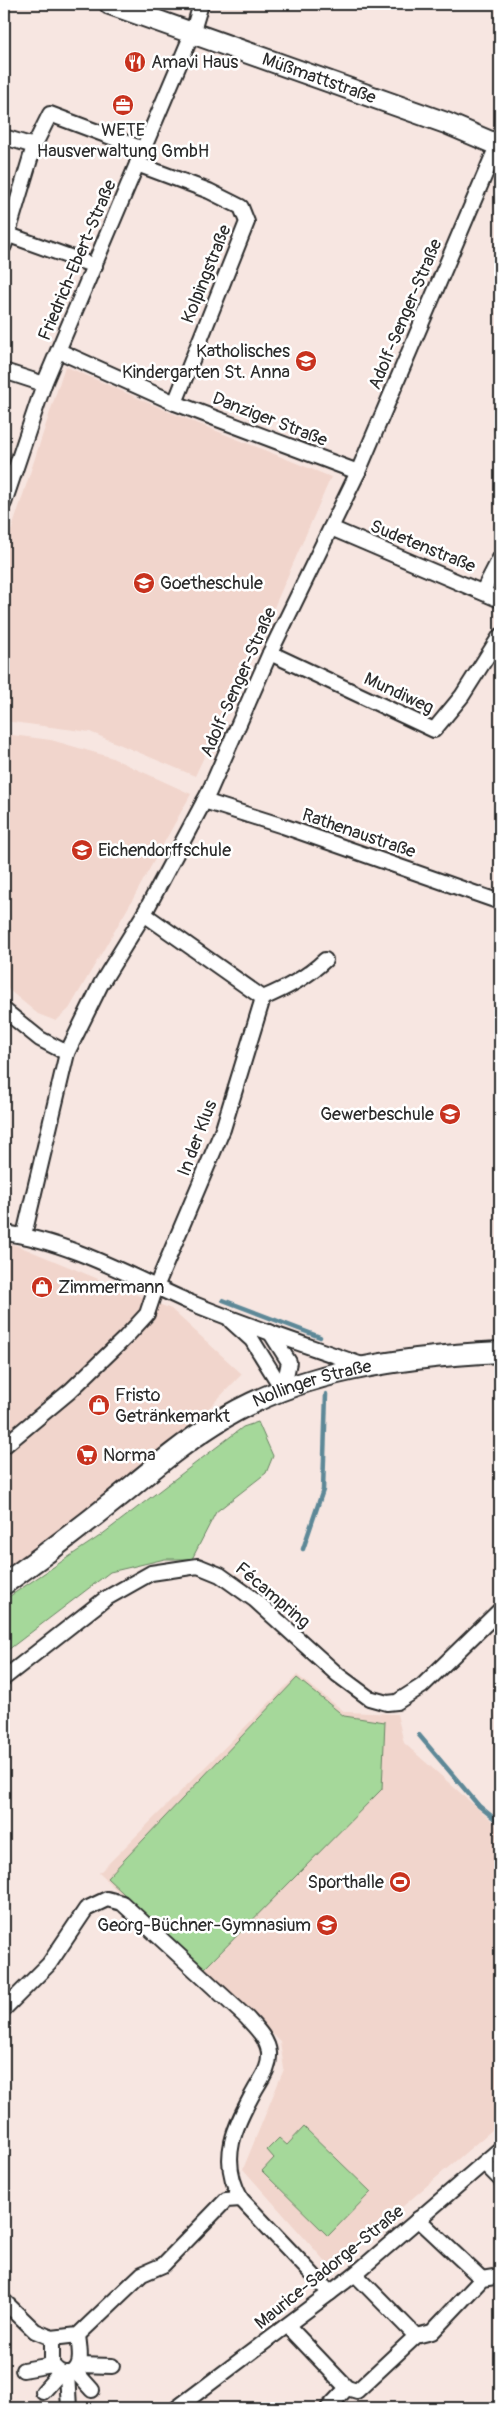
<svg xmlns="http://www.w3.org/2000/svg" width="504" height="2412" viewBox="0 0 504 2412" font-family="Pangolin,sans-serif">
<style>
.built{fill:#f1d5cc}
.green{fill:#a5d89a;stroke:#688262}
.lines{fill:none;stroke-linecap:round;stroke-linejoin:round}
.stream{stroke:#5d8897;stroke-width:4.5}
.street-casing{stroke:#2b2b2b;stroke-width:18}
.secondary-casing{stroke:#2b2b2b;stroke-width:24}
.street{stroke:#fff;stroke-width:14}
.secondary{stroke:#fff;stroke-width:20}
.labels{text-anchor:middle;stroke-width:5;stroke-linejoin:round;paint-order:stroke}
.poi-label{font-size:18px;fill:#2b2b2b;stroke:#fff;text-anchor:start}
.street-label{font-size:18px;fill:#2b2b2b;stroke:#fff}
</style>
<rect width="100%" height="100%" fill="#f7e6e1"/>
<filter id="ink" filterUnits="userSpaceOnUse"><feTurbulence type="fractalNoise" baseFrequency=".02" numOctaves="2"/><feDisplacementMap in="SourceGraphic" scale="10" xChannelSelector="R" yChannelSelector="G"/><feConvolveMatrix kernelMatrix="1 2 1 2 8 2 1 2 1" color-interpolation-filters="sRGB"/></filter>
<g filter="url(#ink)">
<g class="built">
<polygon points="65,366 172,413 331,477 272,612 195,776 90,732 4,721 4,553"/>
<polygon points="4,734 51,740 110,757 191,794 129,906 69,1009 56,1021 38,1014 4,986"/>
<polygon points="4,1244 16,1245 171,1309 242,1374 171,1447 4,1574"/>
<polygon points="297,1675 345,1712 397,1714 404,1743 500,1828 500,2123 331,2268 243,2169 284,2069 280,2041 207,1977 99,1873"/>
</g>
<g class="green">
<polygon points="258,1422 273,1456 266,1473 216,1512 192,1559 165,1559 110,1572 4,1653 4,1600 100,1536 243,1427"/>
<polygon points="297,1678 344,1716 385,1722 382,1789 204,1969 107,1878"/>
<polygon points="304,2127 371,2192 328,2236 262,2171 274,2158 267,2150 279,2138 287,2145"/>
</g>
<g class="lines">
<g class="stream">
<polyline points="223,1300 320,1337"/>
<polyline points="303,1549 323,1490 326,1394"/>
<polyline points="419,1735 479,1806 500,1823"/>
</g>
<g class="street-casing">
<g id="street">
<polyline points="4,137 34,146"/>
<polyline points="137,164 209,191 241,207 247,222 175,403"/>
<polyline points="9,235 95,266"/>
<polyline points="4,246 34,146 50,114 143,149"/>
<polyline points="59,351 175,403 358,472"/>
<polyline points="4,371 44,384"/>
<polyline points="4,503 44,384 192,34 201,4"/>
<polyline points="331,528 500,600"/>
<polyline points="483,591 500,558"/>
<polyline points="270,653 434,730 462,696 500,636"/>
<polyline points="204,801 283,826 500,902"/>
<path d="M263,998C286,988 306,978 325,960"/>
<polyline points="4,1010 40,1039 67,1053"/>
<path d="M4,1233C66,1240 132,1277 189,1302C247,1326 306,1345 365,1366"/>
<polyline points="24,1235 67,1053 101,984 144,914 209,792 270,653 358,472 500,139"/>
<polyline points="231,1321 252,1340 283,1390"/>
<polyline points="270,1332 289,1362 283,1390"/>
<polyline points="4,1446 70,1391 125,1338 147,1314 156,1287 223,1129 263,998 144,914"/>
<polyline points="4,1678 105,1599 151,1573 198,1566 220,1575 255,1600 338,1675 369,1698 387,1703 397,1702 422,1686 500,1610"/>
<path d="M4,2009L49,1964L86,1909L107,1899L122,1903L247,2018C255,2027 268,2039 269,2053C270,2067 263,2076 256,2088C235,2125 218,2159 241,2199L330,2293"/>
<polyline points="484,2163 500,2179"/>
<polyline points="418,2219 482,2279"/>
<polyline points="355,2274 416,2336"/>
<polyline points="4,2301 35,2331 52,2338 78,2335 142,2274 163,2265 226,2200 241,2199"/>
<polyline points="288,2326 347,2388"/>
<path d="M52,2338V2365C57,2370 61,2374 69,2373C85,2370 79,2347 78,2335"/>
<polyline points="79,2365 112,2366"/>
<polyline points="23,2370 52,2365"/>
<polyline points="75,2371 92,2390"/>
<polyline points="67,2373 69,2408"/>
<polyline points="43,2392 60,2373"/>
<polyline points="177,2408 355,2274 500,2149"/>
<polyline points="328,2408 347,2388 357,2391 416,2336 432,2332 482,2279 500,2276"/>
</g>
</g>
<g class="secondary-casing">
<g id="secondary">
<path id="s1" d="M110,4L446,123L500,146"/>
<path id="s2" d="M4,1584C42,1557 79,1529 115,1500C147,1474 179,1446 214,1424C298,1370 403,1357 500,1352"/>
</g>
</g>
<use href="#street" class="street"/>
<use href="#secondary" class="secondary"/>
</g>
</g>
<defs>
<g id="restaurant-disc" transform="scale(1.125)"><circle r="9.5" fill="#c8321e" stroke="#fff"/><path d="M-5-6h1v4h1v-4h1v4h1v-4h1v5L-1.5 .5V6h-2V.5L-5-1ZM5-6V6H3V1.5H1.5Q1.5-4 5-6Z" fill="#fff"/></g>
<g id="office-disc" transform="scale(1.125)"><circle r="9.5" fill="#c8321e" stroke="#fff"/><path d="M-6-3h4V-5.5h4V-3h4V5H-6ZM-1-4.5V-3h2v-1.5ZM-6 0V1H6V0Z" fill="#fff"/></g>
<g id="school-disc" transform="scale(1.125)"><circle r="9.5" fill="#c8321e" stroke="#fff"/><path d="M0-5L7-2L0 1L-7-2ZM-4 1L0 2.5L4 1V4Q0 6-4 4Z" fill="#fff"/></g>
<g id="shop-disc" transform="scale(1.125)"><circle r="9.5" fill="#c8321e" stroke="#fff"/><path d="M-5-2.5h2.3a2.7 3.5 0 0 1 5.4 0H5L5.5 6h-11ZM-1.5-2.5h3a1.5 2.3 0 0 0-3 0Z" fill="#fff"/></g>
<g id="supermarket-disc" transform="scale(1.125)"><circle r="9.5" fill="#c8321e" stroke="#fff"/><path d="M-6-5.5h2.5l.6 2H6L4.5 2H-2.5L-4.4-4H-6ZM-1.5 3.2a1.3 1.3 0 1 0 .1 0ZM3 3.2a1.3 1.3 0 1 0 .1 0Z" fill="#fff"/></g>
<g id="stadium-disc" transform="scale(1.125)"><circle r="9.5" fill="#c8321e" stroke="#fff"/><path d="M0-5a6.5 5 0 1 0 0 10a6.5 5 0 1 0 0-10ZM-3.5-1.8h7v3.6h-7Z" fill="#fff"/></g>
</defs>
<g fill-rule="evenodd">
<use href="#restaurant-disc" x="135" y="62"/>
<use href="#office-disc" x="123" y="105"/>
<use href="#school-disc" x="306" y="361"/>
<use href="#school-disc" x="144" y="583"/>
<use href="#school-disc" x="82" y="850"/>
<use href="#school-disc" x="450" y="1114"/>
<use href="#shop-disc" x="42" y="1287"/>
<use href="#shop-disc" x="99" y="1405"/>
<use href="#supermarket-disc" x="87" y="1455"/>
<use href="#stadium-disc" x="400" y="1882"/>
<use href="#school-disc" x="327" y="1925"/>
</g>
<g class="labels">
<g class="poi-label">
<text x="151" y="68">Amavi Haus</text>
<text x="123" y="136" text-anchor="middle">WETE<tspan x="123" dy="21">Hausverwaltung GmbH</tspan></text>
<text x="290" y="357" text-anchor="end">Katholisches<tspan x="290" dy="21">Kindergarten St. Anna</tspan></text>
<text x="160" y="589">Goetheschule</text>
<text x="98" y="856">Eichendorffschule</text>
<text x="434" y="1120" text-anchor="end">Gewerbeschule</text>
<text x="58" y="1293">Zimmermann</text>
<text x="115" y="1401">Fristo<tspan x="115" dy="21">Getränkemarkt</tspan></text>
<text x="103" y="1461">Norma</text>
<text x="384" y="1888" text-anchor="end">Sporthalle</text>
<text x="311" y="1931" text-anchor="end">Georg-Büchner-Gymnasium</text>
</g>
<g class="street-label">
<text dy="6" stroke="none"><textPath href="#s1" startOffset="222">Müßmattstraße</textPath></text>
<text transform="translate(77 260) rotate(-67)" y="6">Friedrich-Ebert-Straße</text>
<text transform="translate(206 274) rotate(-68)" y="6">Kolpingstraße</text>
<text transform="translate(405 314) rotate(-67)" y="6">Adolf-Senger-Straße</text>
<text transform="translate(270 419) rotate(21)" y="6">Danziger Straße</text>
<text transform="translate(423 546) rotate(22)" y="6">Sudetenstraße</text>
<text transform="translate(238 682) rotate(-66)" y="6">Adolf-Senger-Straße</text>
<text transform="translate(399 693) rotate(25)" y="6">Mundiweg</text>
<text transform="translate(359 833) rotate(19)" y="6">Rathenaustraße</text>
<text transform="translate(197 1138) rotate(-69)" y="6">In der Klus</text>
<text dy="6" stroke="none"><textPath href="#s2" startOffset="371">Nollinger Straße</textPath></text>
<text transform="translate(273 1595) rotate(40)" y="6">Fécampring</text>
<text transform="translate(329 2267) rotate(-39)" y="6">Maurice-Sadorge-Straße</text>
</g>
</g>
<rect width="504" height="2412" fill="none" stroke="#fff" stroke-width="20"/>
<rect x="10" y="10" width="484" height="2392" fill="none" stroke="#2b2b2b" stroke-width="2" filter="url(#ink)"/>
</svg>
